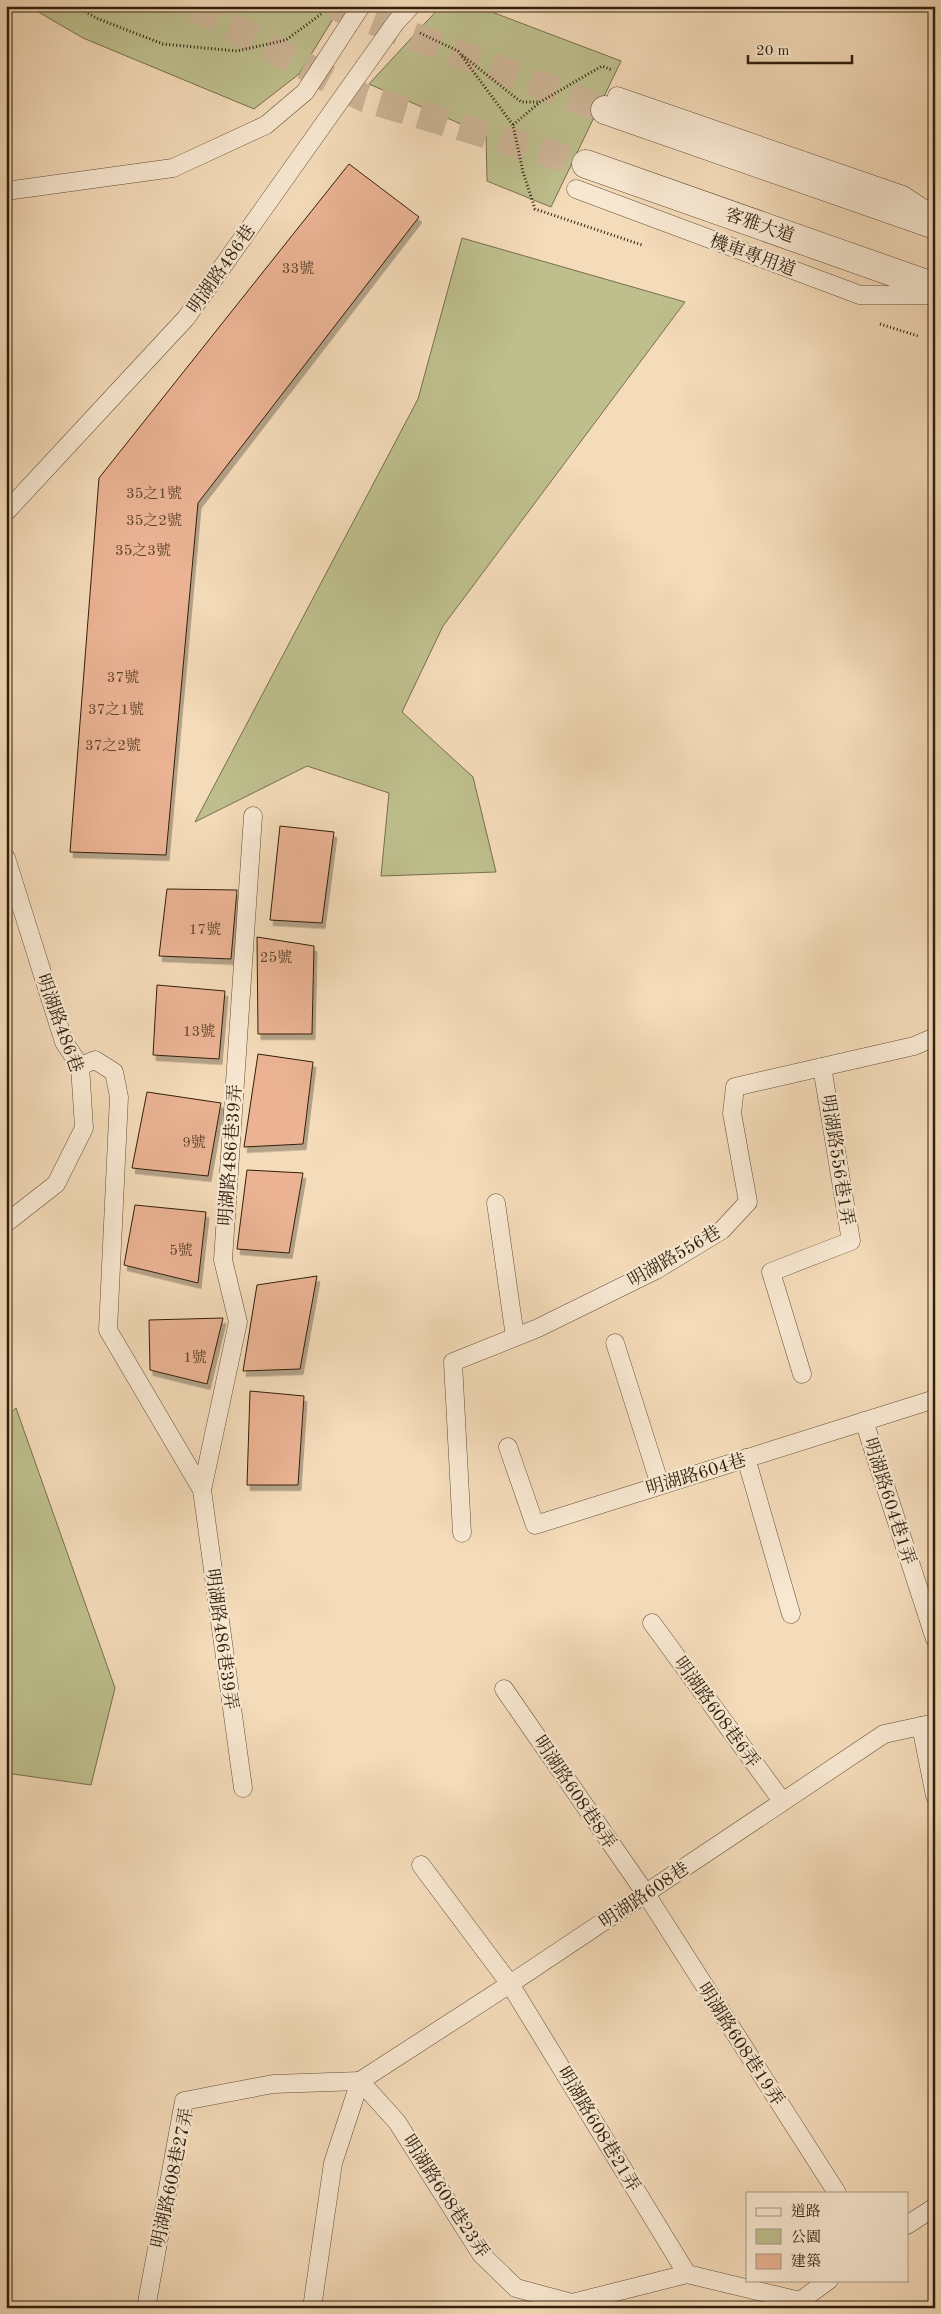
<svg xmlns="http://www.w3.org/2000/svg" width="941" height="2314" viewBox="0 0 941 2314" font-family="'Old Standard TT','Noto Serif TC',serif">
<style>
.green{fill:#bebf8d;stroke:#776f4c}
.building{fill:#ebb394;stroke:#301f0b;filter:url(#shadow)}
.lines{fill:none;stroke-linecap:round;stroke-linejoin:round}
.tertiary-tunnel{stroke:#cdb596;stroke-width:28;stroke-dasharray:28 14;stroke-linecap:butt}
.service-casing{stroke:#614e36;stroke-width:19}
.tertiary-casing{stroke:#614e36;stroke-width:29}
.path{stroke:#301f0b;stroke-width:3;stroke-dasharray:1 2.5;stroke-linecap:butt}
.service{stroke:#f8e8d2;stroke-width:18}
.tertiary{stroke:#f8e8d2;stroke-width:28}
.labels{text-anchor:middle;stroke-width:4.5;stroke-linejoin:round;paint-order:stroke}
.number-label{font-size:15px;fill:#5f442d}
.street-label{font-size:18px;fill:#301f0b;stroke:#f8e8d2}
</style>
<defs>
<filter id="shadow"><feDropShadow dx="3" dy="5.5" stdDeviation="0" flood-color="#0004"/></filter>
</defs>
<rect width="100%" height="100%" fill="#f4dbb9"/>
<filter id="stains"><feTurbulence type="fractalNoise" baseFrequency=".004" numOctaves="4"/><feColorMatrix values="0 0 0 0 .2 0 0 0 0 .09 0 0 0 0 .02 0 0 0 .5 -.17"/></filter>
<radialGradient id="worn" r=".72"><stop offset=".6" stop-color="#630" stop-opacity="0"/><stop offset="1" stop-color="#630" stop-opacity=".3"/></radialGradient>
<g class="green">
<polygon points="28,6 341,6 299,74 254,109 83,38"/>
<polygon points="441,6 476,6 621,61 551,207 487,181 486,135 369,84"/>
<polygon points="462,238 685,302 443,626 402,712 473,777 496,872 381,876 389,793 307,766 195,822 418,399"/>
<polygon points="16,1408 115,1688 91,1785 6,1773 6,1417"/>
</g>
<g class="building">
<polygon points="349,164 419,217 198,503 166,855 70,852 99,478"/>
<polygon points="280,826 334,832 322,923 270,920"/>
<polygon points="167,889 237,890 231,959 159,956"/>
<polygon points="257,937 314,946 312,1034 258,1034"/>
<polygon points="157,985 225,991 219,1059 153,1055"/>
<polygon points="258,1054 313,1062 303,1144 244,1147"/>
<polygon points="147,1092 221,1103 208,1176 132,1168"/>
<polygon points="247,1170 303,1173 289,1253 237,1249"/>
<polygon points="135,1205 206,1212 198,1283 124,1265"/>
<polygon points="317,1276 300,1369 243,1371 257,1285"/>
<polygon points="223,1318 207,1384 150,1370 149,1320"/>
<polygon points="250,1391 304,1396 298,1485 247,1485"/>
</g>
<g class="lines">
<g class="tertiary-tunnel">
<polyline points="193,6 364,98 586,164"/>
<polyline points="334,6 605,110"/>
</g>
<g class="service-casing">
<g id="service">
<polyline points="617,96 903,195 935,216"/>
<polyline points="576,189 860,295 935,295"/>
<polyline points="6,191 173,168 266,125 305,92 361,6"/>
<polyline points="6,512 186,318 396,22 411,6"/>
<polyline points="6,858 64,1042 80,1066 84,1128 56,1184 6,1223"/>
<polyline points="80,1066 95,1060 114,1072 119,1097 108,1330 202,1490 243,1788"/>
<polyline points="496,1203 515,1337"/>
<polyline points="615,1343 660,1485"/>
<polyline points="802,1374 771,1272 851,1241 822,1067"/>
<polyline points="864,1421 935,1639"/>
<polyline points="508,1447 535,1525 935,1399"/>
<polyline points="746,1458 791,1614"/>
<polyline points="202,1490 238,1322 223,1260 253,816"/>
<polyline points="462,1533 453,1362 538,1328 656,1270 722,1230 748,1202 732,1113 735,1087 914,1046 935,1037"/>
<polyline points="652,1623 782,1801"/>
<polyline points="504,1689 646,1894 837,2193"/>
<polyline points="921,1726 935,1796"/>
<polyline points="421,1865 510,1984 687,2274"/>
<polyline points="360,2081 510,1984 884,1734 935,1723"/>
<polyline points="360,2081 397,2122 481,2254 516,2288 572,2303 687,2274 800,2301 829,2280"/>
<polyline points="907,2225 935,2207"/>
<polyline points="146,2308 184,2101 273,2084 360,2081"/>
<polyline points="312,2308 333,2163 360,2081"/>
</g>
</g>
<g class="tertiary-casing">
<g id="tertiary">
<polyline points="605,110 935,225"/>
<polyline points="586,164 935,287"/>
</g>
</g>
<g class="path">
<polyline points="76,6 96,18 163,44 237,51 286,40 321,14"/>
<polyline points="420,33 458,51 513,125 523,172 535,209 642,245"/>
<polyline points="462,55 521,102 539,102"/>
<polyline points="513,125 540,102 602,66 612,70"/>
<polyline points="880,324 918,336"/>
</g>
<use href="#service" class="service"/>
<use href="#tertiary" class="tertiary"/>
</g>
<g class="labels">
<g class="number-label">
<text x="298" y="273">33號</text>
<text x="154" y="498">35之1號</text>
<text x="154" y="525">35之2號</text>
<text x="143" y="555">35之3號</text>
<text x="123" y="682">37號</text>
<text x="116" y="714">37之1號</text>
<text x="113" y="750">37之2號</text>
<text x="205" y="934">17號</text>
<text x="276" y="962">25號</text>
<text x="199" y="1036">13號</text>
<text x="194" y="1147">9號</text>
<text x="181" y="1255">5號</text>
<text x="195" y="1362">1號</text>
</g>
<g class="street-label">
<text transform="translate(760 225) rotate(19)" y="6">客雅大道</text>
<text transform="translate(753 255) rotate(20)" y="6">機車專用道</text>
<text transform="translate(221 269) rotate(-55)" y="6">明湖路486巷</text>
<text transform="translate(60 1023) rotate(70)" y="6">明湖路486巷</text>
<text transform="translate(230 1155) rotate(-86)" y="6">明湖路486巷39弄</text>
<text transform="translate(838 1160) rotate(81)" y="6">明湖路556巷1弄</text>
<text transform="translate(674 1256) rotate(-30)" y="6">明湖路556巷</text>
<text transform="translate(696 1474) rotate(-17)" y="6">明湖路604巷</text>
<text transform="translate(890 1501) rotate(72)" y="6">明湖路604巷1弄</text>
<text transform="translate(222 1639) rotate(82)" y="6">明湖路486巷39弄</text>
<text transform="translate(717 1712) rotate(54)" y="6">明湖路608巷6弄</text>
<text transform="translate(575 1792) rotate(56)" y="6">明湖路608巷8弄</text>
<text transform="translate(644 1895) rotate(-34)" y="6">明湖路608巷</text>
<text transform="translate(741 2044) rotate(57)" y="6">明湖路608巷19弄</text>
<text transform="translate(599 2129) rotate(59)" y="6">明湖路608巷21弄</text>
<text transform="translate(172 2178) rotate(-78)" y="6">明湖路608巷27弄</text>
<text transform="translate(446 2196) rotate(57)" y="6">明湖路608巷23弄</text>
</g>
</g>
<rect width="941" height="2314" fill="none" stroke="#f4dbb9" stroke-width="25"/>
<rect x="8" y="8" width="926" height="2299" fill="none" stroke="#301f0b" stroke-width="2.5"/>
<rect x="12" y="12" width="916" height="2289" fill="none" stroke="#301f0b"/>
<rect x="746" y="2192" width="162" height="90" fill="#f8e8d2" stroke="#a89882"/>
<rect x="756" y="2208" width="25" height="8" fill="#f8e8d2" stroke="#a89882"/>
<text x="791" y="2216" font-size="15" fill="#301f0b">道路</text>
<rect x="756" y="2229" width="25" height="15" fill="#bebf8d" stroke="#a89882"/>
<text x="791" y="2242" font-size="15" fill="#301f0b">公園</text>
<rect x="756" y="2254" width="25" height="15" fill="#ebb394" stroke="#a89882"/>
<text x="791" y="2266" font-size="15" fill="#301f0b">建築</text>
<path d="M748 55v8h104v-8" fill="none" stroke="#301f0b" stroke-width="2.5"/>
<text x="756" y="55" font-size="15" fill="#301f0b" stroke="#f8e8d2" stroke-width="4" paint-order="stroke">20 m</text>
<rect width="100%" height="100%" filter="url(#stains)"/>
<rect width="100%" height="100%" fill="url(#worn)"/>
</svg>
